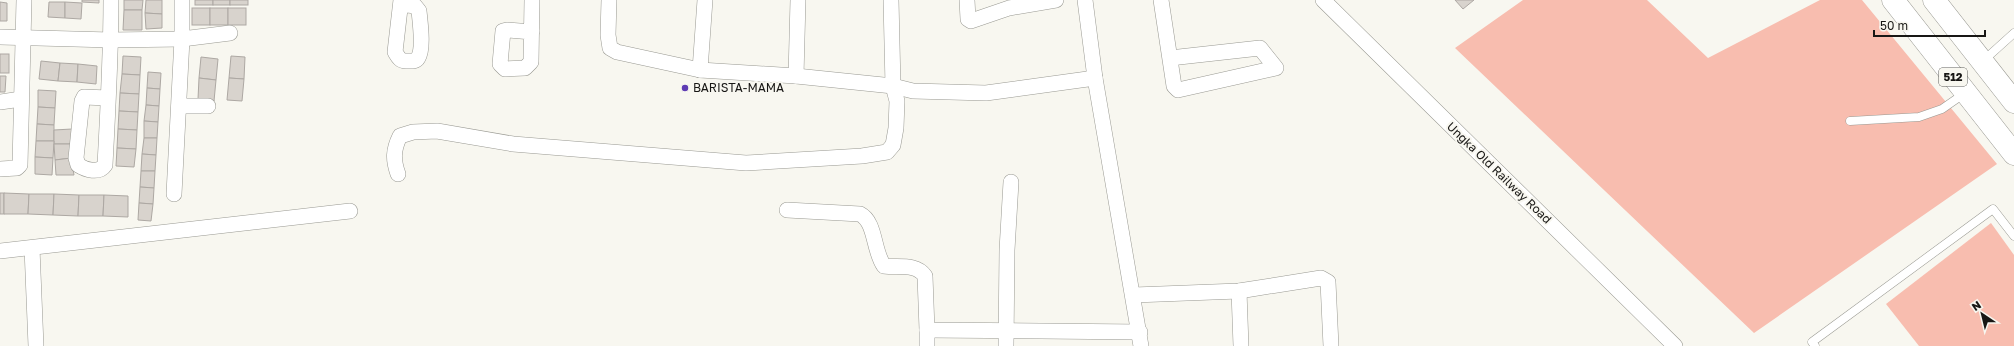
<svg xmlns="http://www.w3.org/2000/svg" width="2014" height="346" viewBox="0 0 2014 346" font-family="'Golos Text',sans-serif">
<style>
.green{fill:#f8bdaf}
.building{fill:#d8d3cd;stroke:#ada8a3}
.lines{fill:none;stroke-linecap:round;stroke-linejoin:round}
.lane-casing{stroke:#999992;stroke-width:9}
.street-casing{stroke:#999992;stroke-width:16}
.primary-casing{stroke:#999992;stroke-width:23}
.lane{stroke:#fff;stroke-width:8}
.street{stroke:#fff;stroke-width:15}
.primary{stroke:#fff;stroke-width:22}
.poi-dot{fill:#5e3bb3;stroke:#f8f7f0;stroke-width:1.5}
.labels{text-anchor:middle;stroke-width:4;stroke-linejoin:round;paint-order:stroke}
.shield{fill:#f8f7f0;stroke:#5b5a57;stroke-width:1}
.shield-label{font-size:11px;font-weight:bold;fill:#181715}
.poi-label{font-size:12px;fill:#181715;stroke:#f8f7f0;text-anchor:start}
.street-label{font-size:12px;fill:#181715;stroke:#f8f7f0}
</style>
<rect width="100%" height="100%" fill="#f8f7f0"/>
<g class="green">
<polygon points="1523,0 1647,0 1708,58 1820,0 1862,0 1997,164 1754,333 1455,48"/>
<polygon points="1991,223 2014,255 2014,346 1919,346 1886,304"/>
</g>
<g class="building">
<polygon points="82,0 99,0 99,3 82,2"/>
<polygon points="124,0 143,0 142,10 124,10"/>
<polygon points="146,0 162,0 162,14 145,13"/>
<rect x="195" y="0" width="18" height="5"/>
<rect x="213" y="0" width="17" height="5"/>
<rect x="230" y="0" width="18" height="5"/>
<polygon points="1455,0 1474,0 1463,9"/>
<polygon points="0,2 7,3 7,21 0,21"/>
<polygon points="49,2 65,2 65,18 48,17"/>
<polygon points="65,2 82,3 81,19 65,18"/>
<rect x="192" y="8" width="18" height="17"/>
<rect x="210" y="8" width="18" height="17"/>
<rect x="228" y="8" width="18" height="17"/>
<polygon points="124,10 142,10 142,30 123,30"/>
<polygon points="145,13 162,14 162,28 146,29"/>
<rect x="0" y="54" width="9" height="19"/>
<polygon points="123,56 141,57 140,75 122,74"/>
<polygon points="231,56 245,57 244,79 229,78"/>
<polygon points="201,57 218,59 216,80 199,78"/>
<polygon points="41,61 60,63 58,81 39,79"/>
<polygon points="60,63 78,64 77,82 58,81"/>
<polygon points="78,64 97,66 96,84 77,82"/>
<polygon points="148,72 161,73 160,89 147,88"/>
<polygon points="122,74 140,75 139,94 120,93"/>
<polygon points="0,76 6,76 5,92 0,92"/>
<polygon points="199,78 216,80 214,101 198,99"/>
<polygon points="229,78 244,79 242,101 227,100"/>
<polygon points="147,88 160,89 159,106 146,105"/>
<polygon points="38,90 56,91 55,108 38,107"/>
<polygon points="120,93 139,94 138,112 119,111"/>
<polygon points="146,105 159,106 158,122 144,121"/>
<polygon points="38,107 55,108 54,125 37,124"/>
<polygon points="119,111 138,112 137,130 118,129"/>
<polygon points="144,121 158,122 157,138 144,138"/>
<polygon points="37,124 54,125 54,141 36,141"/>
<polygon points="72,129 72,144 54,144 54,130"/>
<polygon points="118,129 137,130 136,149 117,148"/>
<polygon points="144,138 157,138 156,155 142,154"/>
<polygon points="36,141 54,141 53,158 35,157"/>
<polygon points="54,144 72,144 71,158 55,160"/>
<polygon points="117,148 136,149 134,167 116,166"/>
<polygon points="142,154 156,155 155,171 141,171"/>
<polygon points="35,157 53,158 52,175 35,174"/>
<polygon points="71,158 74,175 56,175 55,160"/>
<polygon points="141,171 155,171 154,188 140,187"/>
<polygon points="140,187 154,188 153,204 139,203"/>
<rect x="0" y="193" width="4" height="21"/>
<polygon points="4,193 29,194 28,214 4,214"/>
<polygon points="29,194 54,194 53,215 28,214"/>
<polygon points="54,194 79,195 78,216 53,215"/>
<polygon points="79,195 104,195 103,216 78,216"/>
<polygon points="104,195 128,196 128,217 103,216"/>
<polygon points="139,203 153,204 151,221 138,220"/>
</g>
<g class="lines">
<g class="lane-casing">
<g id="lane">
<polyline points="1983,61 2014,33"/>
<polyline points="1850,121 1919,117 1942,109 1965,93"/>
<polyline points="1815,346 1812,342 1993,209 2014,236"/>
</g>
</g>
<g class="street-casing">
<g id="street">
<polyline points="532,0 531,62 525,68 505,69 500,64 503,31 507,30 532,32"/>
<polyline points="609,0 608,35 610,48 617,52 700,70 796,76 893,86 913,91 986,93 1095,78 1141,346"/>
<polyline points="967,0 968,19 971,21 1009,8 1056,0"/>
<polyline points="1085,0 1095,78"/>
<polyline points="1161,0 1174,86 1178,90 1276,68 1260,48 1170,58"/>
<polyline points="1323,0 1675,346"/>
<path d="M401,4L415,6L419,11C420,21 424,49 418,58C416,62 410,61 406,61C400,61 398,57 395,52L401,0"/>
<polyline points="0,37 111,40 182,39 230,33"/>
<polyline points="700,70 705,0"/>
<polyline points="796,76 798,0"/>
<path d="M108,98L84,97L82,101L76,158L78,165C86,170 99,174 105,165C108,110 111,55 111,0"/>
<polyline points="0,102 21,99"/>
<polyline points="179,106 208,106"/>
<polyline points="0,169 17,168 20,165 24,0"/>
<path d="M398,174C393,160 393,150 400,136L413,132L437,131L513,144L746,163L862,156L887,152L893,145L896,128L897,101L893,86L891,0"/>
<polyline points="174,194 182,39 182,0"/>
<path d="M787,210L860,214C876,222 873,251 884,266C898,268 916,263 925,276L927,330L1140,332"/>
<polyline points="32,248 36,346"/>
<polyline points="0,251 350,211"/>
<polyline points="1239,291 1241,346"/>
<polyline points="1134,295 1239,291 1321,278 1328,282 1331,346"/>
<polyline points="927,330 927,346"/>
<polyline points="1006,346 1007,250 1011,182"/>
</g>
</g>
<g class="primary-casing">
<g id="primary">
<polyline points="1893,0 2014,154"/>
<polyline points="1934,0 2014,102"/>
</g>
</g>
<use href="#lane" class="lane"/>
<use href="#street" class="street"/>
<use href="#primary" class="primary"/>
</g>
<circle class="poi-dot" cx="685" cy="88" r="4"/>
<g class="labels">
<rect class="shield" x="1939" y="68" width="28" height="18" rx="3"/>
<g class="shield-label">
<text x="1953" y="81">512</text>
</g>
<g class="poi-label">
<text x="693" y="92">BARISTA-MAMA</text>
</g>
<g class="street-label">
<text transform="translate(1499 173) rotate(44)" y="4">Ungka Old Railway Road</text>
</g>
</g>
<g transform="translate(1982 314) rotate(325)" stroke="#f8f7f0" stroke-width="3" paint-order="stroke">
<path d="M0-3L7 15L0 10L-7 15Z" fill="#181715"/>
<text y="-6" font-size="11" font-weight="bold" text-anchor="middle" fill="#181715">N</text>
</g>
<path d="M1874 30v6h111v-6" fill="none" stroke="#181715" stroke-width="2"/>
<text x="1880" y="30" font-size="12" fill="#181715" stroke="#f8f7f0" stroke-width="3" paint-order="stroke">50 m</text>
</svg>
